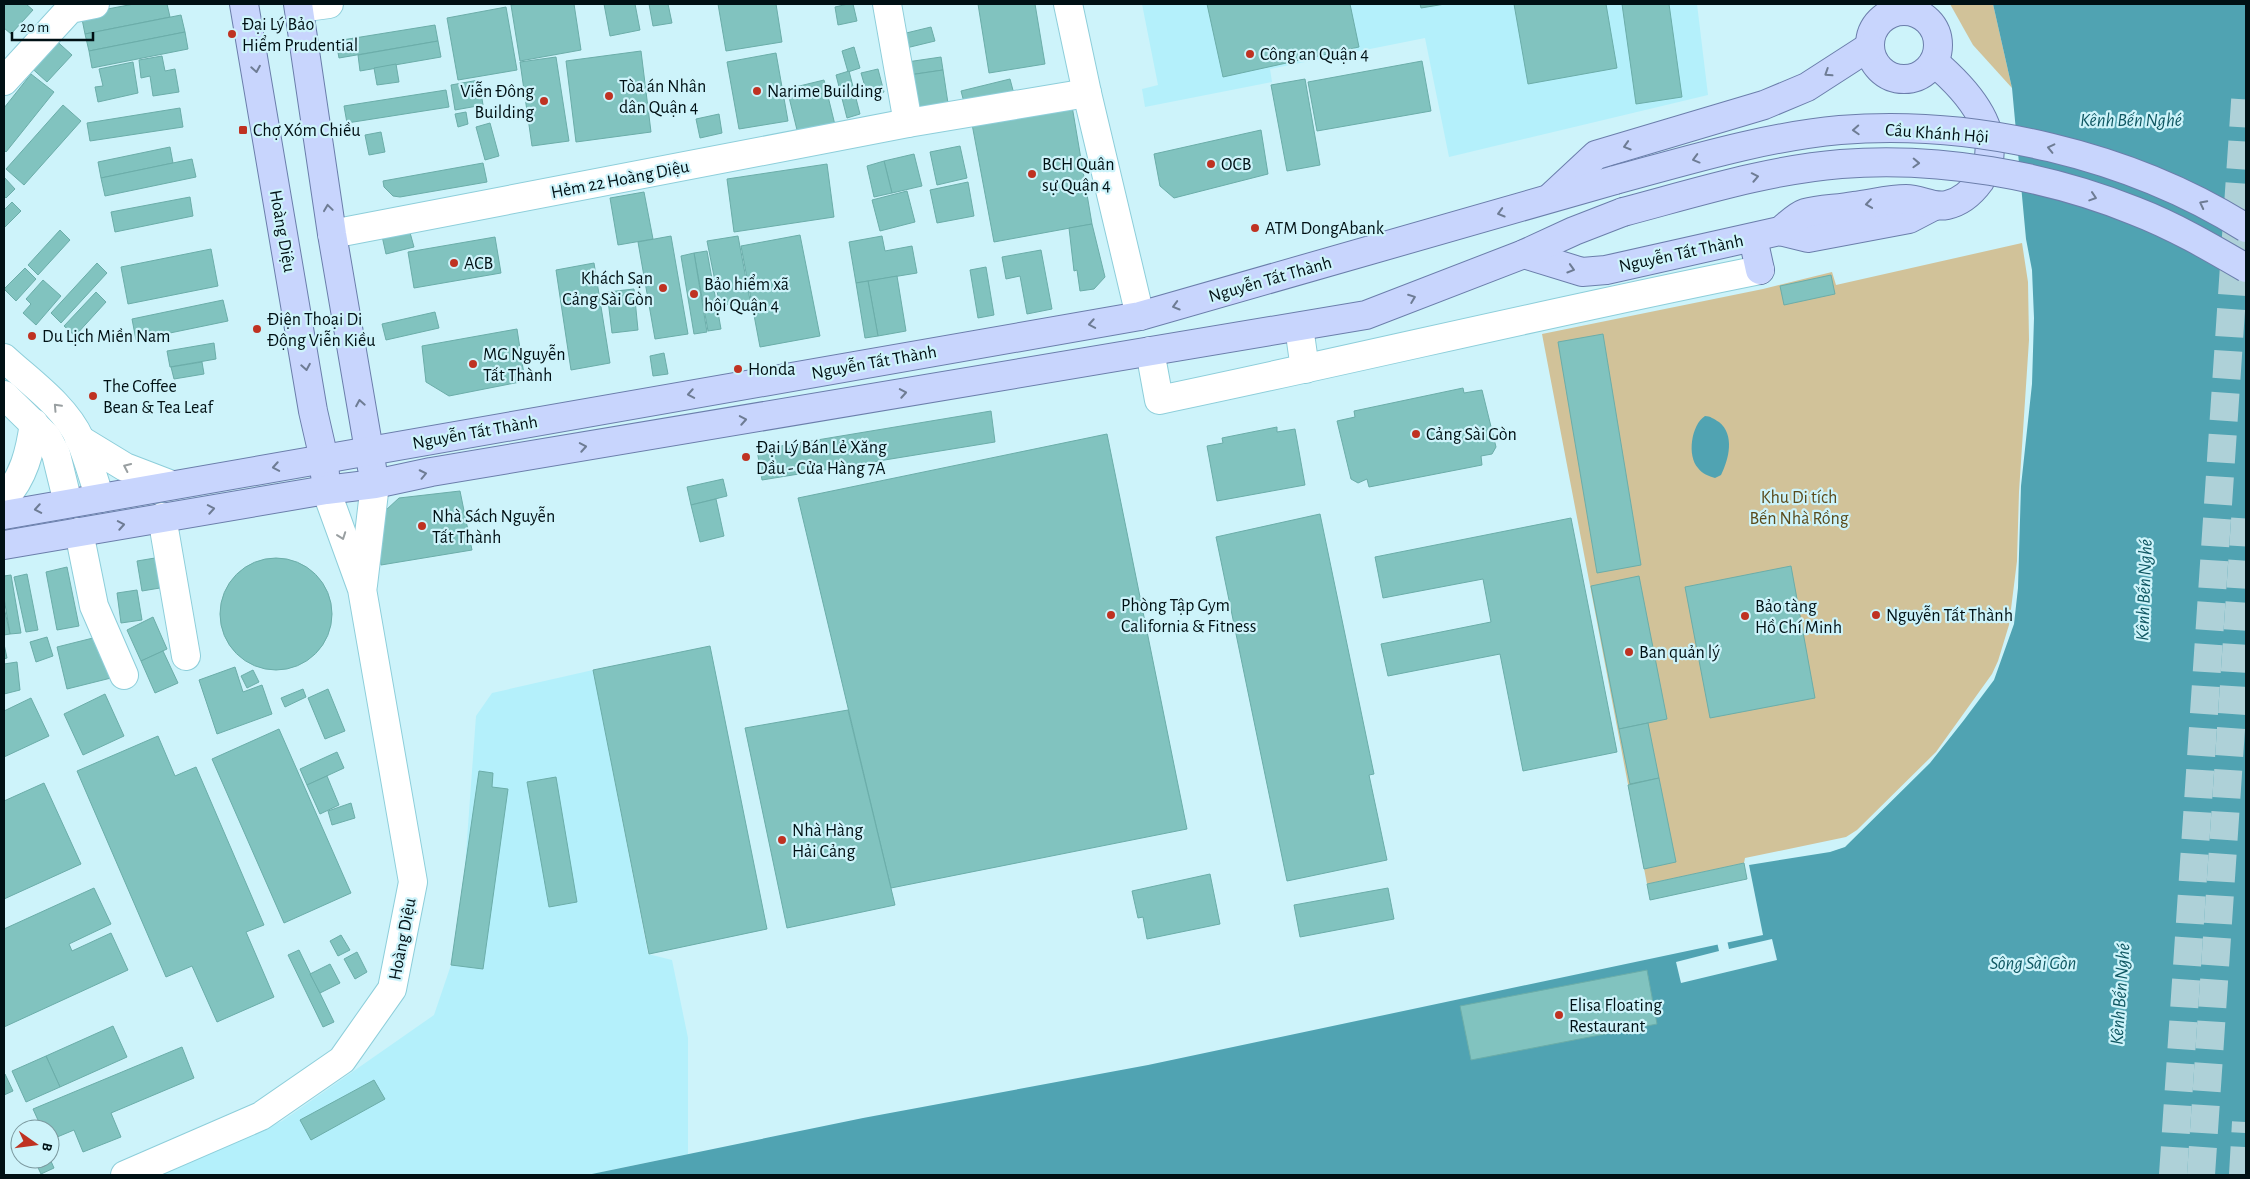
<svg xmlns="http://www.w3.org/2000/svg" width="2250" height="1179" viewBox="0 0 2250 1179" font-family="'Alegreya Sans',sans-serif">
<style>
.built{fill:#b4f0fb}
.green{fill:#d1c299}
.water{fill:#50a3b2}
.pier{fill:#cdf3fa}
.building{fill:#81c3bf;stroke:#6bada9}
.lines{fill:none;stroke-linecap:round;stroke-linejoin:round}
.major-tunnel{stroke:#aed1d8;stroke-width:28;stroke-dasharray:28 14;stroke-linecap:butt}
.highway-tunnel{stroke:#aed1d8;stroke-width:28;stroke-dasharray:28 14;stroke-linecap:butt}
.minor-casing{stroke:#8dceda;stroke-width:30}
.major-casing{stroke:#6b7eab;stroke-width:30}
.minor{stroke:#fff;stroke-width:28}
.major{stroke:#c8d5fd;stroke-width:28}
.major-bridge-casing{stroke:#6b7eab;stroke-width:30;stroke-linecap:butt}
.major-bridge{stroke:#c8d5fd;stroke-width:28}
.oneway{stroke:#6e7c94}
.oneway2{stroke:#999fa1}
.poi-dot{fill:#bf3222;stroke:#cdf3fa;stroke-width:2}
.labels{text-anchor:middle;stroke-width:4.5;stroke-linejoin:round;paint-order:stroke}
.poi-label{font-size:18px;fill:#001014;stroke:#cdf3fa;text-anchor:start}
.street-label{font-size:18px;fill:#001014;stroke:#cdf3fa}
.park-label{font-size:18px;fill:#5a4a1b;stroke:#cdf3fa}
.water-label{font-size:19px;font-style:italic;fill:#0f5762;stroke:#cdf3fa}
</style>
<rect width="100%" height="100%" fill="#cdf3fa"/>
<g class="built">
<polygon points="1142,4 1697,4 1708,95 1449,157 1425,38 1270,69 1272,82 1145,107 1142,89 1158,85"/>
<polygon points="593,670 648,954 672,960 688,1038 688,1154 587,1175 160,1175 282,1121 434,1015 451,965 464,881 476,716 492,693"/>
</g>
<g class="green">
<polygon points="1950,4 1993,4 2012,88 1973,45"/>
<polygon points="2022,243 2028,282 2029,340 2019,492 2017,561 2009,625 1998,661 1992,674 1936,752 1857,830 1846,837 1745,858 1744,863 1647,884 1542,334 1763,289 1832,272 1836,285"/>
</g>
<g class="water">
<polygon points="1993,4 2246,4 2246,1175 587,1175 863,1118 1148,1065 1763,935 1749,865 1830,852 1845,847 1930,763 1964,720 1994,680 2014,624 2018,588 2021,486 2032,384 2034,318 2032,270 2026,239 2012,88"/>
<path d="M1705,416C1710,416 1714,419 1719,422C1735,435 1729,459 1721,475L1715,478C1709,476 1702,474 1698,468C1687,456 1691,425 1705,416Z"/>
</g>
<polygon class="pier" points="1772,939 1777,960 1681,983 1676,962 1719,951 1717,942 1727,940 1729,949"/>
<g class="building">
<polygon points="4,4 26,4 33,10 11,34 4,28"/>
<polygon points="134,4 167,4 170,17 85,34 81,14"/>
<polygon points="519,4 574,4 581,50 520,61 511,5"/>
<polygon points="604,4 635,4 640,30 610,36"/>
<polygon points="649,4 668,4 672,23 653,26"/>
<polygon points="718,4 776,4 782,42 726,51"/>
<polygon points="848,4 853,4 857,21 838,25 835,7"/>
<polygon points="978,4 1035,4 1045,64 989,73"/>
<polygon points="1207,4 1350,4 1359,47 1223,77"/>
<polygon points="1420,4 1445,4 1421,8"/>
<polygon points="1514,4 1606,4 1617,68 1528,84"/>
<polygon points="1622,4 1669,4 1682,97 1636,104"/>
<polygon points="506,7 517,70 458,80 447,18"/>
<polygon points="181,15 185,32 89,51 85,34"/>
<polygon points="435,25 438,41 339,58 336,41"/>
<polygon points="931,27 935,41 902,49 898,35"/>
<polygon points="185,32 188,49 92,68 89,51"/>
<polygon points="51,36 72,55 47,82 26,63"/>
<polygon points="438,41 441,57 360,71 358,55"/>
<polygon points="854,47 860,68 848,72 842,51"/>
<polygon points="641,51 651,132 576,142 566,61"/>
<polygon points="776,53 788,121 739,129 727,62"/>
<polygon points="162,56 165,71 175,69 179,92 153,96 150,76 141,78 139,60"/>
<polygon points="556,57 569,141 532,146 520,62"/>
<polygon points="941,57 943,70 909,75 907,62"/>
<polygon points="1422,61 1431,111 1317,131 1308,82"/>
<polygon points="133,62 138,93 98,102 95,87 103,86 99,69"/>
<polygon points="396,64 399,82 377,85 374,68"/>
<polygon points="878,69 884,92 868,97 861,73"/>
<polygon points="943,70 949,110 916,115 909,75"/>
<polygon points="849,71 860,114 847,118 836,75"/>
<polygon points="31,74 54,92 6,152 4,150 4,108"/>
<polygon points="1010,79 1014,94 965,106 961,91"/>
<polygon points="1305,79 1320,165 1287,171 1271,85"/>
<polygon points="479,80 483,105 455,110 451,85"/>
<polygon points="824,80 835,125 798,134 787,89"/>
<polygon points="446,90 449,107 347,123 344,106"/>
<polygon points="63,105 81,121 24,185 6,169"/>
<polygon points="1072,106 1092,224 994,242 972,124"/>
<polygon points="180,108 183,127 90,141 87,123"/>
<polygon points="466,112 468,124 458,127 455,114"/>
<polygon points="719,114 722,133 700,138 696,119"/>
<polygon points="490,123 499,156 485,160 476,127"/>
<polygon points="1261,130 1268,174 1174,198 1160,186 1154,154"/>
<polygon points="381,132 385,152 369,155 365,135"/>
<polygon points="960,146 967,178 937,185 930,152"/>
<polygon points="170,147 173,163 101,178 98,162"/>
<polygon points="914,154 922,186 892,193 884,161"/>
<polygon points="192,159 196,177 105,196 101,178"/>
<polygon points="884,161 892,193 874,197 867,166"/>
<polygon points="483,163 487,182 400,197 393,196 384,187 383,181"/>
<polygon points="827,164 834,217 734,232 727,179"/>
<polygon points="4,177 15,189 6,198 4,196"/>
<polygon points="968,182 974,216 937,223 930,190"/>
<polygon points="907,191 915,222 880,231 872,200"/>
<polygon points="644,192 653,239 618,245 610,198"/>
<polygon points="190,197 193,216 115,232 111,212"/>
<polygon points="12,202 21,211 4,228 4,210"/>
<polygon points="1092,224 1105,277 1094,289 1080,291 1077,270 1074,271 1069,228"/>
<polygon points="409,229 414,247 386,254 382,236"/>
<polygon points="60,230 70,240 38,275 28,265"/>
<polygon points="800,235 820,336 760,347 741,246"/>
<polygon points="671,236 688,334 655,339 638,242"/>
<polygon points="738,236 750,300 720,306 707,241"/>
<polygon points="882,236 885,251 912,246 917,273 856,283 849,242"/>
<polygon points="495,237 501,273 414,288 408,252"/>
<polygon points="211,249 218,286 128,304 121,267"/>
<polygon points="1041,250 1052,309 1027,314 1020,276 1006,279 1002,257"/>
<polygon points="707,251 721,329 708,331 694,253"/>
<polygon points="694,253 707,332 694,334 681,256"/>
<polygon points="97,263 107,273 61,323 51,313"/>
<polygon points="594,263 610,363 571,370 556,270"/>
<polygon points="986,267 994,315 978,318 970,270"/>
<polygon points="25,268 36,279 16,301 4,289"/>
<polygon points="1831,275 1835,294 1784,305 1780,286"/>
<polygon points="897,276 906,331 878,336 868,281"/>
<polygon points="43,280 61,296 36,325 23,313 31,304 26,299"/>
<polygon points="868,281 878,336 865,338 856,283"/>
<polygon points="634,289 638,330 612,333 607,292"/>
<polygon points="96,292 106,302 75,336 64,326"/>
<polygon points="223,300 228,321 136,340 132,319"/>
<polygon points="435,312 439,328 386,340 382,324"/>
<polygon points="517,329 525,381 449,396 426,382 422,346"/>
<polygon points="1603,334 1641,565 1597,573 1558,342"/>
<polygon points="214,343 216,359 170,367 167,351"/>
<polygon points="664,353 668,374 653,376 650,356"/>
<polygon points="202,362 204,374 174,379 171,367"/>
<polygon points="1463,388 1464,393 1482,390 1496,447 1492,454 1481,456 1482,465 1369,487 1367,479 1358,483 1351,479 1337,421 1355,417 1354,411"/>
<polygon points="991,411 995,442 762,480 757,450"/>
<polygon points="1277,427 1277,432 1295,429 1305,485 1217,501 1207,446 1223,443 1222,438"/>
<polygon points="1107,434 1187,829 891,888 798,498"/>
<polygon points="723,479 727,496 691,505 687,487"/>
<polygon points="460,491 472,550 381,565 376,530 386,510 399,498"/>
<polygon points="716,499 724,536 700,542 691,505"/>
<polygon points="1320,514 1374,774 1369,775 1387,860 1287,881 1216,537"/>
<polygon points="1571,518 1617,752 1523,771 1500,654 1388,676 1381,644 1491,622 1483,579 1383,598 1375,557"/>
<polygon points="155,558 160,588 142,591 137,561"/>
<circle cx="276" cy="614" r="56"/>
<polygon points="1791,566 1815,698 1710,718 1685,587"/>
<polygon points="67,567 79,626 57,630 46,572"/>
<polygon points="27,574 38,630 26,632 14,577"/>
<polygon points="11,575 21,633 10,634 4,598 4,576"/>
<polygon points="1639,576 1667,719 1619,729 1591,586"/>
<polygon points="137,590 142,620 121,623 117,593"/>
<polygon points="4,607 10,634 4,635"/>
<polygon points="1872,612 1880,612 1880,617 1874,619"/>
<polygon points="153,617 167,649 141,661 127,630"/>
<polygon points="101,636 111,678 67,689 57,647"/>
<polygon points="47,637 53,656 36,662 30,642"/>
<polygon points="4,644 7,658 4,659"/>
<polygon points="710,646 767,929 649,954 593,670"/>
<polygon points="163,651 178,683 155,693 141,661"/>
<polygon points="17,662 20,690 4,694 4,664"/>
<polygon points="235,667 243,692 262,685 272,714 217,734 199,680"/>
<polygon points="253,670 259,682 247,688 241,676"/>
<polygon points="303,689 306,697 285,707 281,698"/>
<polygon points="328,689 345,731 325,739 308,698"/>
<polygon points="105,694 124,736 83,755 64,714"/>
<polygon points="31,698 49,736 4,757 4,711"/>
<polygon points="848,710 895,905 787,928 745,728"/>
<polygon points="1648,723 1659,778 1630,784 1619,729"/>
<polygon points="279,729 351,893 284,923 212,759"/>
<polygon points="158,736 175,776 196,767 264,925 246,932 274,997 217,1022 192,966 166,977 77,771"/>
<polygon points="337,752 344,768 307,785 300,769"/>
<polygon points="479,771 493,773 492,787 508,789 483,969 451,965"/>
<polygon points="327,776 339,805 320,814 307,785"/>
<polygon points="556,777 577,902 549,907 527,782"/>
<polygon points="1659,778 1676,862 1644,869 1628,785"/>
<polygon points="44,783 81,864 4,899 4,801"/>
<polygon points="351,803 355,818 332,825 328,811"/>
<polygon points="1744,863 1747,879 1650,900 1647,884"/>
<polygon points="1210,874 1220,924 1147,939 1143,917 1138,918 1132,891"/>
<polygon points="94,888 111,924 69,944 72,951 111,933 128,970 4,1027 4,929"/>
<polygon points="1388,888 1394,919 1300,937 1294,905"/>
<polygon points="341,935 350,950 338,956 330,941"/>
<polygon points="299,950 334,1022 323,1027 288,955"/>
<polygon points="357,952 367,972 355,979 344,959"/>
<polygon points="330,964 340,983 320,993 310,974"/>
<polygon points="1647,970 1657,1024 1471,1060 1460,1006"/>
<polygon points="113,1026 127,1057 60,1087 46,1056"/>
<polygon points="182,1047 194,1078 111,1113 121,1137 83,1152 74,1130 50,1140 50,1129 42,1129 33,1109"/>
<polygon points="46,1056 60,1087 26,1102 12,1071"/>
<polygon points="5,1074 13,1091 4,1095 4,1075"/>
<polygon points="374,1080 385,1099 311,1140 300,1120"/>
<polygon points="34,1159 50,1159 54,1168 41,1174"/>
</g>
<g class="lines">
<polyline class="major-tunnel" points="2173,1175 2246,87"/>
<g class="highway-tunnel">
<polyline points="2201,1175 2246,506"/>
<polyline points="2243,1175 2246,1122"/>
</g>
<g class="minor-casing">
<g id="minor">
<polyline points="887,4 908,123"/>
<polyline points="1068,4 1087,93 1140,316"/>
<polyline points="299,8 329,4"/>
<polyline points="4,81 70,9 95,4"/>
<polyline points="332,234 908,123 1087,93"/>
<polyline points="1299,327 1305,369"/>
<path d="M1150,351L1159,400C1360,358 1559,310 1760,270"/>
<path d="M4,358C30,382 65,406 80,439C88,458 93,478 100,498"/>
<polyline points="4,395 47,437 56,454 68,503"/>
<polyline points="79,439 125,467 172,485"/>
<path d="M4,499C24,477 30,452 34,423"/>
<polyline points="162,517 186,656"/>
<polyline points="79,532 94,606 124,675"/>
<polyline points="363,585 375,484"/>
<polyline points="125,1175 261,1116 342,1060 392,989 413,882 362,589 326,490"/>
</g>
</g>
<g class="major-casing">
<g id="major">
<polyline points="244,4 313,411 324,459 325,475"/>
<polyline points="298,4 332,234 372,468"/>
<circle cx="1904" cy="45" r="34"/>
<polyline points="1552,196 1596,155 1764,105 1807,87 1869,47"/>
<polyline points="1780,231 1808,238 1909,219 1934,206"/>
<polyline points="1753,238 1760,270"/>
<path d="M1524,254L1582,272L1606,270L1780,231C1787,226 1796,216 1805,213C1820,209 1838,209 1854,206C1871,204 1889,199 1906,199C1921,199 1932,208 1947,205C1961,202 1972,192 1980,181C2009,135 1967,90 1934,62"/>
<polyline points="4,515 1140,316 1615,180"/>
<polyline points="4,545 326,490 375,484 431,472 1366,315 1524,254 1574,231 1623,212"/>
</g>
</g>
<use href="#minor" class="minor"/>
<use href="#major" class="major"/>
<g class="major-bridge-casing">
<g id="major-bridge">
<path d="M1615,180C1689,160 1764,137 1840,130C1976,119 2130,155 2246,228"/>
<path d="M1623,212C1695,193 1767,170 1841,164C1937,156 2046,175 2135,211C2174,226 2210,247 2246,268"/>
</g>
</g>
<use href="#major-bridge" class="major-bridge"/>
</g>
<defs><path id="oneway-chevron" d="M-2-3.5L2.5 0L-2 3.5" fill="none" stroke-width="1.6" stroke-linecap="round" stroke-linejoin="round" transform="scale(1.25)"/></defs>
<g class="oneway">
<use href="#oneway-chevron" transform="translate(256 69) rotate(80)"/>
<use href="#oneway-chevron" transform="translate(1828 73) rotate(147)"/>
<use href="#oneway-chevron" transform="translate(1856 130) rotate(177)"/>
<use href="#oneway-chevron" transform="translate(1627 146) rotate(163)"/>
<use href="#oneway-chevron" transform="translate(2051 148) rotate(-167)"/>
<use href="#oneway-chevron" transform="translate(1696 159) rotate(165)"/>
<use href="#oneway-chevron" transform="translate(1916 163) rotate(2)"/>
<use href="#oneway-chevron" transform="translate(1755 177) rotate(-11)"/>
<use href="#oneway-chevron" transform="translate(2093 197) rotate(18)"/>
<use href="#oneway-chevron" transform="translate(1869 204) rotate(172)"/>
<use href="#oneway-chevron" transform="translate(2203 204) rotate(-153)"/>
<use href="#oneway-chevron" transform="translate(328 208) rotate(-98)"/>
<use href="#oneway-chevron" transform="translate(1501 213) rotate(164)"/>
<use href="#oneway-chevron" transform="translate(1571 269) rotate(17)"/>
<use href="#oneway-chevron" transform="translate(1412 298) rotate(-21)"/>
<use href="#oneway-chevron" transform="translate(1176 306) rotate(164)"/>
<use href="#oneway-chevron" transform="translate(1092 324) rotate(170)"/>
<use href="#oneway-chevron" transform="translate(306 367) rotate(80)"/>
<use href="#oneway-chevron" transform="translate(903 393) rotate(-10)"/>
<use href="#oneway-chevron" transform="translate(691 394) rotate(170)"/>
<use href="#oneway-chevron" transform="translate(360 403) rotate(-100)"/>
<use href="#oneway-chevron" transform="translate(743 420) rotate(-10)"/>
<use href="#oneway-chevron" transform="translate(583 447) rotate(-10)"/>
<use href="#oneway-chevron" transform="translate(276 467) rotate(170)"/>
<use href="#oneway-chevron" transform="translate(423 474) rotate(-12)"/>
<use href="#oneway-chevron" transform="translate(38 509) rotate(170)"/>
<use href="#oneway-chevron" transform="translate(211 509) rotate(-10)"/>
<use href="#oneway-chevron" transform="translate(121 525) rotate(-10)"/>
</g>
<g class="oneway2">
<use href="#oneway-chevron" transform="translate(57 407) rotate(-133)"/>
<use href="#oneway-chevron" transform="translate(127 467) rotate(-155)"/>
<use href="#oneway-chevron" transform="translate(342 536) rotate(70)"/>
</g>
<g class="poi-dot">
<circle cx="232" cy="34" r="5"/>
<circle cx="1250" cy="54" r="5"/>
<circle cx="757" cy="91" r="5"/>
<circle cx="609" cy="96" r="5"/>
<circle cx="544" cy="101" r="5"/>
<rect x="238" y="125" width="10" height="10" rx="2.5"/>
<circle cx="1211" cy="164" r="5"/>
<circle cx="1032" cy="174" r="5"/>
<circle cx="1255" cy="228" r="5"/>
<circle cx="454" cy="263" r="5"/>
<circle cx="663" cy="288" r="5"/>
<circle cx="694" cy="294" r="5"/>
<circle cx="257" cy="329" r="5"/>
<circle cx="32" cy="336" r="5"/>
<circle cx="473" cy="364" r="5"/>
<circle cx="738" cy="369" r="5"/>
<circle cx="93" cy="396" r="5"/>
<circle cx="1416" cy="434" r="5"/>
<circle cx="746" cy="457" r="5"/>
<circle cx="422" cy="526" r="5"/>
<circle cx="1111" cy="615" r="5"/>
<circle cx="1876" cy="615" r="5"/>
<circle cx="1745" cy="616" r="5"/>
<circle cx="1629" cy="652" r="5"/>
<circle cx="782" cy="840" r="5"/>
<circle cx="1559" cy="1015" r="5"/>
</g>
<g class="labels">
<g class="poi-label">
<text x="242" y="30">Đại Lý Bảo<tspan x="242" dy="21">Hiểm Prudential</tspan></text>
<text x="1260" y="60">Công an Quận 4</text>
<text x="619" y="92">Tòa án Nhân<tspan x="619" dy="21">dân Quận 4</tspan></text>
<text x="534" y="97" text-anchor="end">Viễn Đông<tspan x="534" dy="21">Building</tspan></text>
<text x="767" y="97">Narime Building</text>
<text x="253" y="136">Chợ Xóm Chiều</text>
<text x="1042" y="170">BCH Quân<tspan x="1042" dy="21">sự Quận 4</tspan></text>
<text x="1221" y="170">OCB</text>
<text x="1265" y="234">ATM DongAbank</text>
<text x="464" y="269">ACB</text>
<text x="653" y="284" text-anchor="end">Khách Sạn<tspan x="653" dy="21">Cảng Sài Gòn</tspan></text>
<text x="704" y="290">Bảo hiểm xã<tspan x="704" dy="21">hội Quận 4</tspan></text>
<text x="267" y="325">Điện Thoại Di<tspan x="267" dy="21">Động Viễn Kiều</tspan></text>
<text x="42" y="342">Du Lịch Miền Nam</text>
<text x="483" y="360">MG Nguyễn<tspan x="483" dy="21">Tất Thành</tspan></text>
<text x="748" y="375">Honda</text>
<text x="103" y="392">The Coffee<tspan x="103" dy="21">Bean &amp; Tea Leaf</tspan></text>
<text x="1426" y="440">Cảng Sài Gòn</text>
<text x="756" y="453">Đại Lý Bán Lẻ Xăng<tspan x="756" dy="21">Dầu - Cửa Hàng 7A</tspan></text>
<text x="432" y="522">Nhà Sách Nguyễn<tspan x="432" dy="21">Tất Thành</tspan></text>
<text x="1121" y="611">Phòng Tập Gym<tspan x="1121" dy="21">California &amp; Fitness</tspan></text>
<text x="1755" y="612">Bảo tàng<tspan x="1755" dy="21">Hồ Chí Minh</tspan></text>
<text x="1886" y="621">Nguyễn Tất Thành</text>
<text x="1639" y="658">Ban quản lý</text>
<text x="792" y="836">Nhà Hàng<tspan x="792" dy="21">Hải Cảng</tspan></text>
<text x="1569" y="1011">Elisa Floating<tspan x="1569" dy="21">Restaurant</tspan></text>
</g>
<g class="street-label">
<text transform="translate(1937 133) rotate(4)" y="6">Cầu Khánh Hội</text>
<text transform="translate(620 179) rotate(-11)" y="6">Hẻm 22 Hoàng Diệu</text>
<text transform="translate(283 231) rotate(80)" y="6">Hoàng Diệu</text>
<text transform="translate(1681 253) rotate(-12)" y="6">Nguyễn Tất Thành</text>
<text transform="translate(1270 279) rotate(-16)" y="6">Nguyễn Tất Thành</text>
<text transform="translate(874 362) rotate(-10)" y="6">Nguyễn Tất Thành</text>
<text transform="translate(475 432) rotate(-10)" y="6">Nguyễn Tất Thành</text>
<text transform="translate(402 939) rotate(-79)" y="6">Hoàng Diệu</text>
</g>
<g class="park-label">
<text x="1799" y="503">Khu Di tích<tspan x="1799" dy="21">Bến Nhà Rồng</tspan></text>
</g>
<g class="water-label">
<text x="2131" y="126">Kênh Bến Nghé</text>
<text transform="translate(2143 590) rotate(-88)" y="7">Kênh Bến Nghé</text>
<text x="2033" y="969">Sông Sài Gòn</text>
<text transform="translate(2119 994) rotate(-86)" y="7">Kênh Bến Nghé</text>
</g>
</g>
<rect width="2250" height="1179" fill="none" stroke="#001014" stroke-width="10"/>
<g transform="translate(35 1144) rotate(104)"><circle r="24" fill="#cdf3fa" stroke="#7b989e"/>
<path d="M0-4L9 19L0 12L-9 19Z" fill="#bf3222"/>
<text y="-8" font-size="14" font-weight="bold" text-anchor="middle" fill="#001014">B</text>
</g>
<path d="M12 32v8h81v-8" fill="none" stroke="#001014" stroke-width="2.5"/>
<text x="20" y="32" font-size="15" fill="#001014" stroke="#cdf3fa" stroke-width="4" paint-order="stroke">20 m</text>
</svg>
